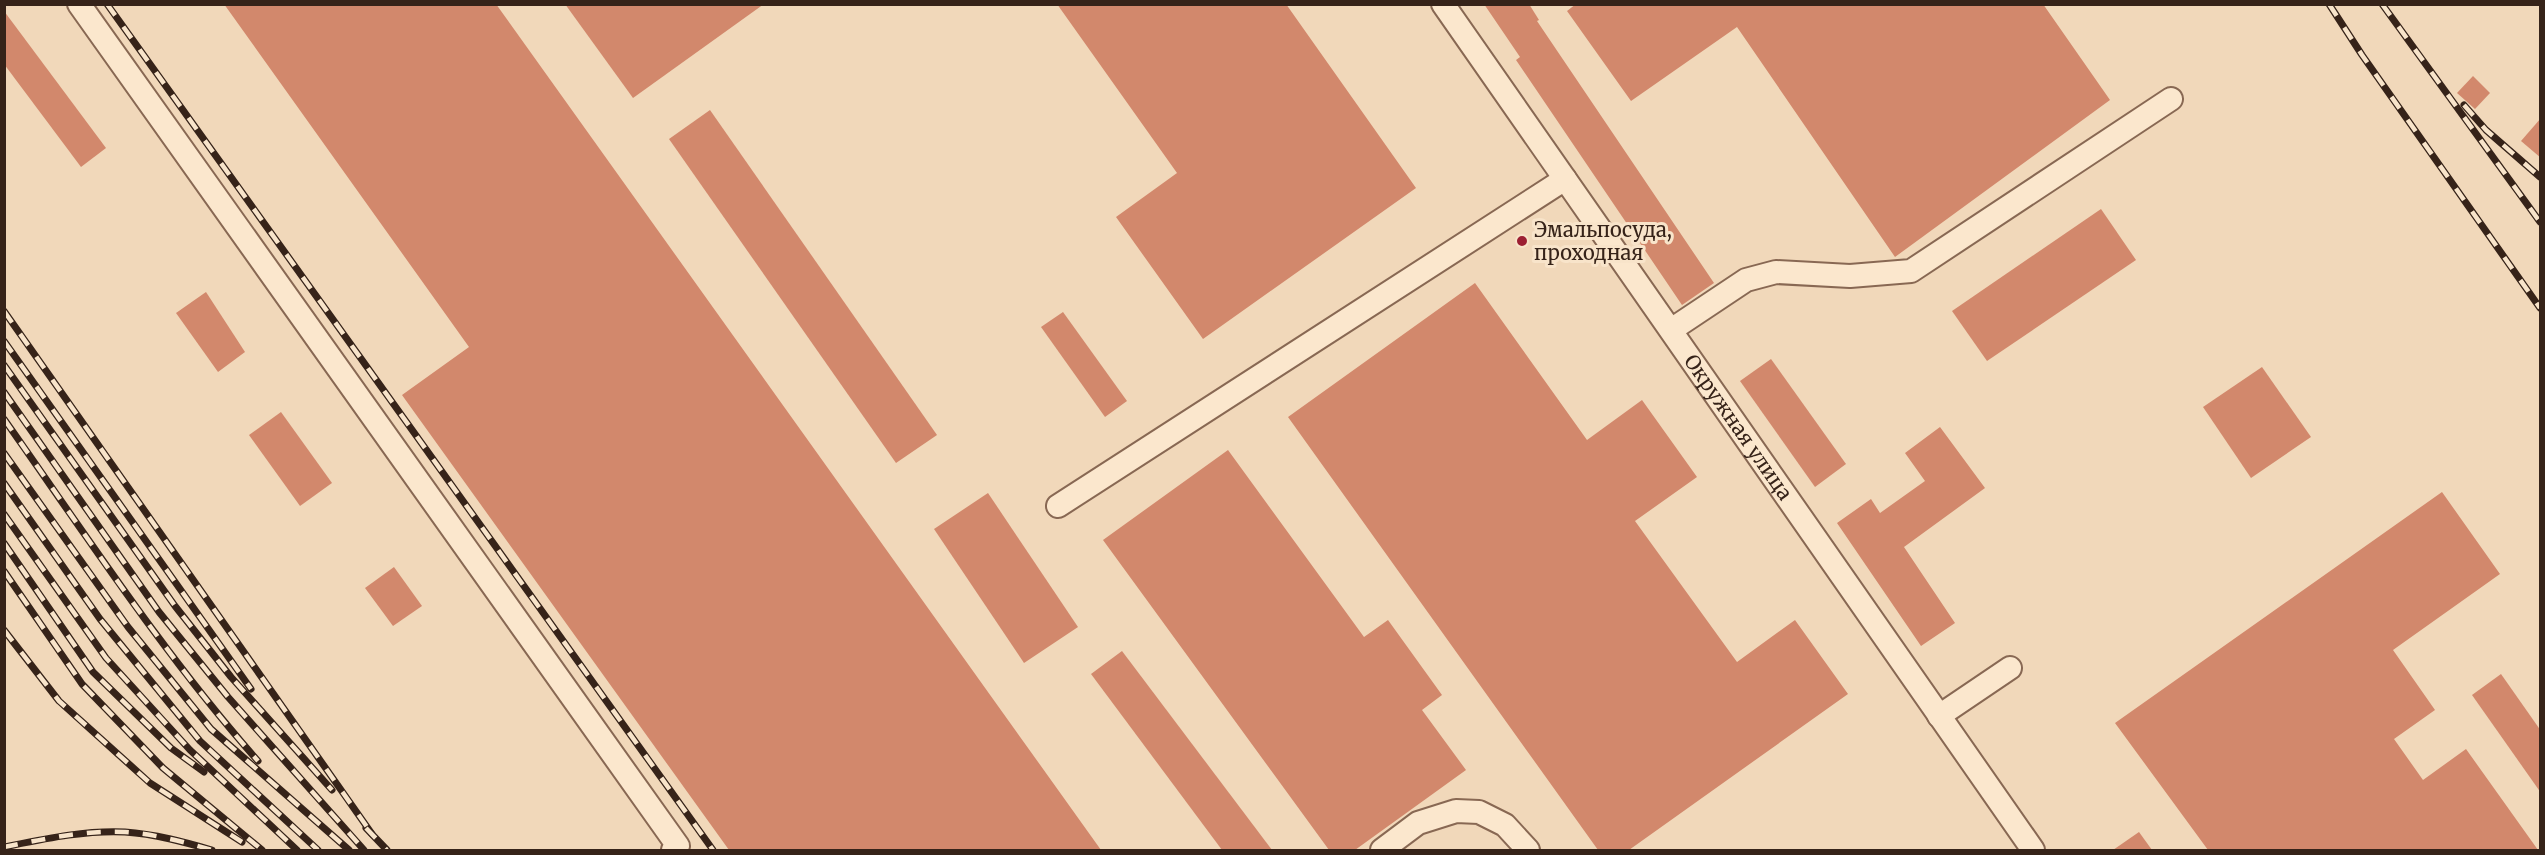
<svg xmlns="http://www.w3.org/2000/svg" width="2545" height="855" viewBox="0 0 2545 855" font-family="Merriweather,serif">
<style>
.building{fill:#d2886c}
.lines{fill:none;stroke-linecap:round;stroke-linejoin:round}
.minor-casing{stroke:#886853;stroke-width:26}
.minor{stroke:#fbe7cd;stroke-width:22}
.rail-casing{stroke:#362319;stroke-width:7}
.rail{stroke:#f8e4ca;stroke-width:4.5;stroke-dasharray:14;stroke-linecap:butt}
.poi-dot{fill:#9c1f32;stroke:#f8e4ca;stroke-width:2}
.labels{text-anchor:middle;stroke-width:6;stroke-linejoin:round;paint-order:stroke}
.poi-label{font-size:20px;fill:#362319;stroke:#f8e4ca;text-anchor:start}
.street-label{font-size:20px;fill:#362319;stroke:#f8e4ca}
</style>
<rect width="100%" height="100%" fill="#f1d8ba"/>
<g class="building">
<polygon points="224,4 496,4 1101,850 729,850 402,395 469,347"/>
<polygon points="565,4 764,4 633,98"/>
<polygon points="1057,4 1286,4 1416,188 1203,339 1116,217 1177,173"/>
<polygon points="1484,4 1529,4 1539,20 1537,21 1714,283 1682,305 1516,60 1520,57"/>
<polygon points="1576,4 2043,4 2110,100 1895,257 1737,27 1631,101 1567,11"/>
<polygon points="4,11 106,148 81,167 4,64"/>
<polygon points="2473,76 2490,93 2475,109 2457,93"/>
<polygon points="710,110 937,435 896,463 669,139"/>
<polygon points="2541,118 2541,158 2521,141"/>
<polygon points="2101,209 2136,260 1987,361 1952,311"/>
<polygon points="1475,283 1587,440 1642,400 1697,477 1635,521 1737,662 1795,620 1848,694 1629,850 1598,850 1288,417"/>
<polygon points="206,292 245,352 218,372 176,313"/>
<polygon points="1063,312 1127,401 1105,417 1041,327"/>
<polygon points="1771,359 1846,464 1815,487 1740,381"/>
<polygon points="2262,367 2311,437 2251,478 2203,407"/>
<polygon points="281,412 332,483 300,506 249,435"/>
<polygon points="1940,427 1985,488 1904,547 1955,623 1921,646 1837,523 1871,499 1880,513 1925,481 1905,453"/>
<polygon points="1228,450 1364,637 1388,620 1442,695 1422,710 1466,770 1355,850 1329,850 1103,540"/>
<polygon points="2442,492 2500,574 2393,650 2435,710 2394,739 2423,780 2466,749 2538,850 2208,850 2115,723"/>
<polygon points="988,493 1078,627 1024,663 934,529"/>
<polygon points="394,567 422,606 393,626 365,588"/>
<polygon points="1122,651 1272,850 1222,850 1091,674"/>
<polygon points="2501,674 2541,731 2541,793 2472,695"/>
<polygon points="2139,832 2152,850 2113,850"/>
</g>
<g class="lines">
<g class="minor-casing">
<g id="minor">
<polyline points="79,4 678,846 673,850"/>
<path id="s1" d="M1443,4L2033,850"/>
<polyline points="1671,330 1746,280 1776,272 1850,276 1911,271 2171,99"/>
<polyline points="1058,506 1565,179"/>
<polyline points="1939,716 2010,668"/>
<polyline points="1382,850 1418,823 1456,811 1479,812 1505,825 1528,850"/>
</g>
</g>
<use href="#minor" class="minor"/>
<g class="rail-casing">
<g id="rail">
<polyline points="107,4 713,850"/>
<polyline points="2329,4 2362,55 2540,308"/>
<polyline points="2382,4 2540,222"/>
<polyline points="2464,105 2486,130 2540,177"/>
<polyline points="4,311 372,834"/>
<polyline points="4,341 251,689"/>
<polyline points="4,365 175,606 231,677 332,790"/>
<polyline points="4,392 159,612 228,697 364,850"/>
<path d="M4,419C86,535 164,655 258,761"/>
<polyline points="4,453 128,627 211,729 349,850"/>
<polyline points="4,483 100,619 200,741 318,850"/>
<polyline points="4,514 106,658 190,750 297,850"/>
<polyline points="4,543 93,672 171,748 204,772"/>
<polyline points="4,571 82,684 163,768 262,850"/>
<polyline points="4,630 59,701 150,783 242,842"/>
<polyline points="366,828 387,850"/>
<path d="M4,847C44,839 85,830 125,832C155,834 184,842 212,850"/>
</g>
</g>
<use href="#rail" class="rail"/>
</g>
<circle class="poi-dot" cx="1522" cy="241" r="6"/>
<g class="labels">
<g class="poi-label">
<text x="1534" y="237">Эмальпосуда,<tspan x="1534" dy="23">проходная</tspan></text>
</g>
<g class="street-label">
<text dy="7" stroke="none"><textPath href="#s1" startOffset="516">Окружная улица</textPath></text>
</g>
</g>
<rect width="2545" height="855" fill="none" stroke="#362319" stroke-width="12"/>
</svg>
